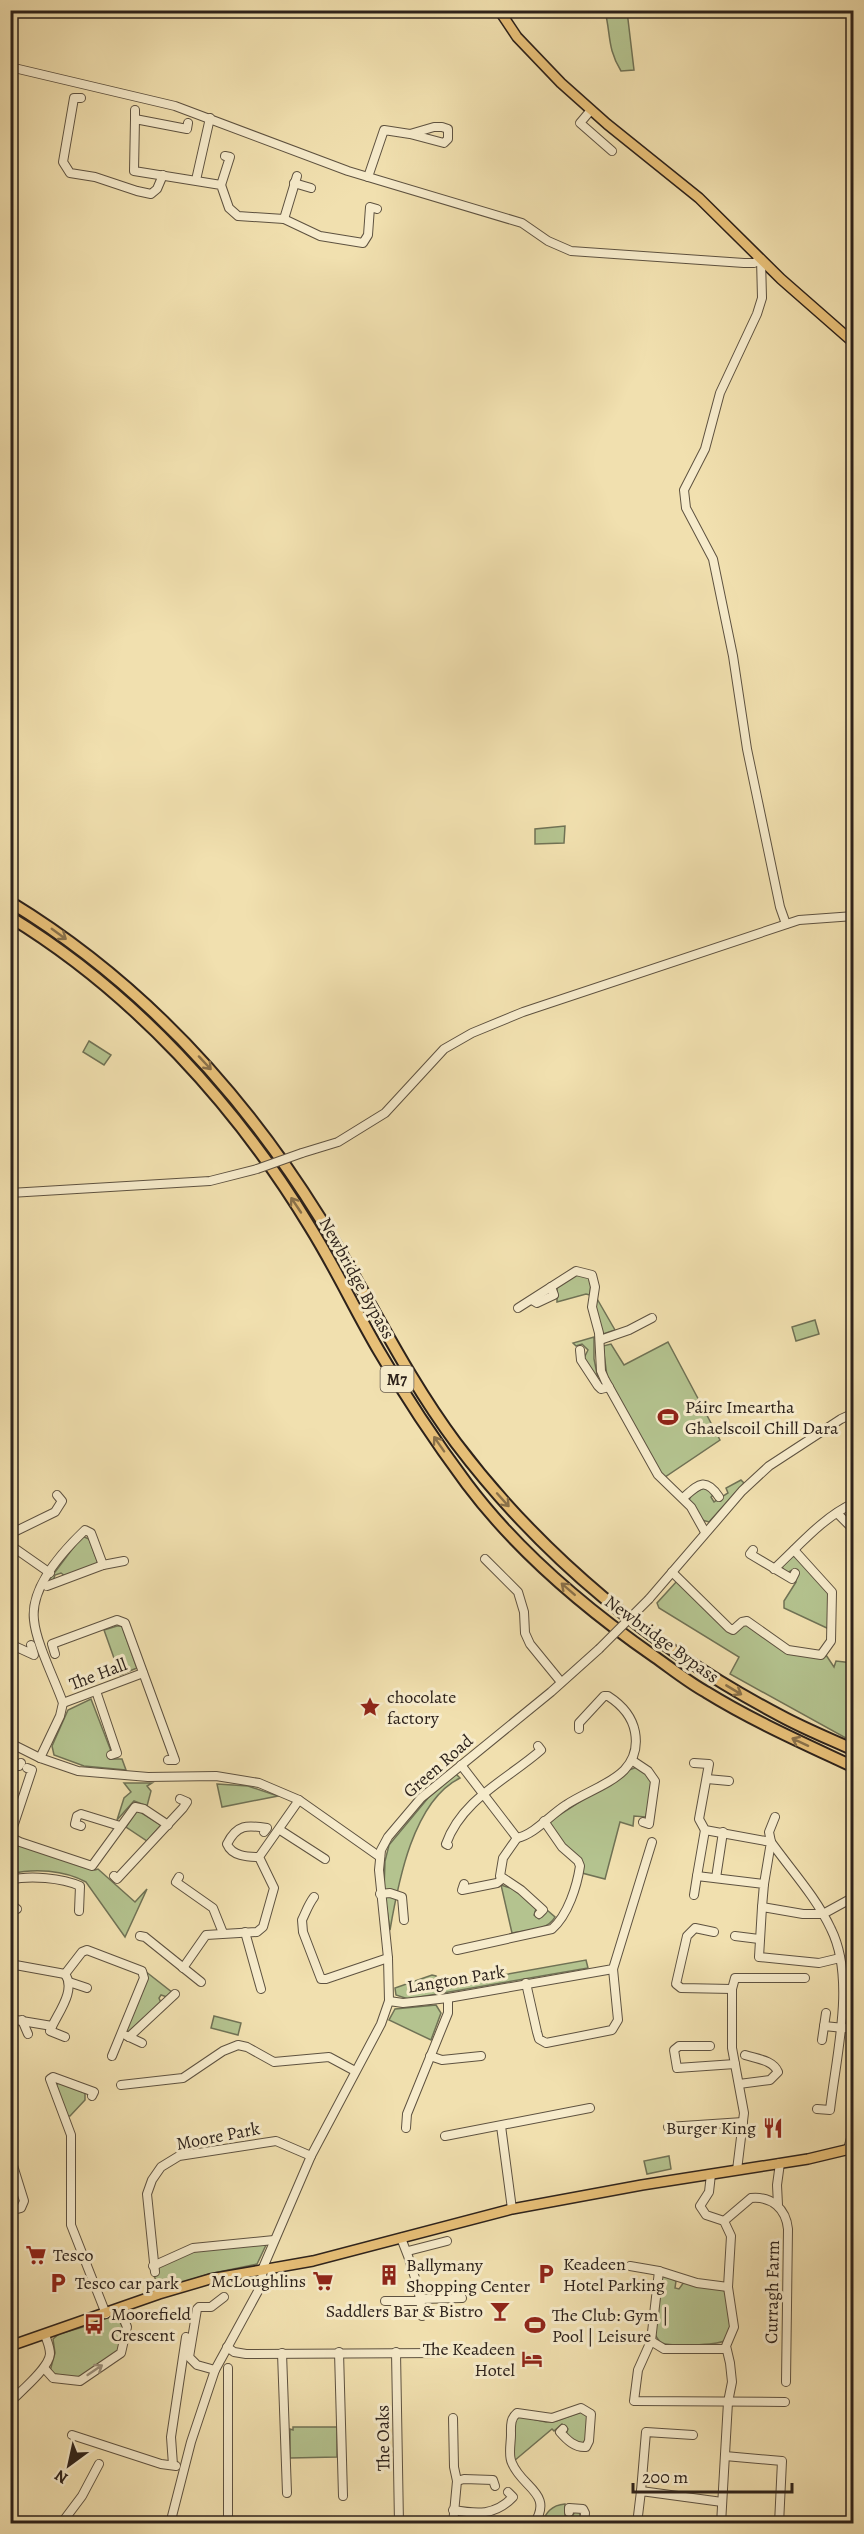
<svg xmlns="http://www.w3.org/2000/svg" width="864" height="2534" viewBox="0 0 864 2534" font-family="Alegreya,serif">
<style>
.green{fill:#b4c38f;stroke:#707255;stroke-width:1.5}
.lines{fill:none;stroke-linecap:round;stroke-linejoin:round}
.minor-casing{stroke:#5e5240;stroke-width:10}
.major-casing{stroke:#2d221b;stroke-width:12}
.highway-casing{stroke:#2d221b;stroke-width:14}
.minor{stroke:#f6ebcb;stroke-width:8}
.major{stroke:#e8c078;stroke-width:9}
.highway{stroke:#e8c078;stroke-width:10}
.minor-bridge-casing{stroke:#5e5240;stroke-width:10;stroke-linecap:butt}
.minor-bridge{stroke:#f6ebcb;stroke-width:8}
.oneway{stroke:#8a714a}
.oneway2{stroke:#9c917c}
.labels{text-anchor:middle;stroke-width:6;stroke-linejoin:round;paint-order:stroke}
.shield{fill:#f6ebcb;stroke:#695e50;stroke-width:1.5}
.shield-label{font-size:16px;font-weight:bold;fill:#2d221b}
.street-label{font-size:18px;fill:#2d221b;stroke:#f6ebcb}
.poi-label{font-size:18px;fill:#2d221b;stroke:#f6ebcb;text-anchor:start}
</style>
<rect width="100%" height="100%" fill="#f1e0af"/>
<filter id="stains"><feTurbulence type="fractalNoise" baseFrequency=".00333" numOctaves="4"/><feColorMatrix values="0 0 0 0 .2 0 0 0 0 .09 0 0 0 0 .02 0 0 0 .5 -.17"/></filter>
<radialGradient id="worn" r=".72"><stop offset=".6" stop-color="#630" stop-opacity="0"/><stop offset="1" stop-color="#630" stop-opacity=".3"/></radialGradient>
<g class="green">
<path d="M605,11H627L634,70L621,71C607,48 611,35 605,11Z"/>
<polygon points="565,826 564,843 535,844 535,829"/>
<polygon points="89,1041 111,1055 104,1065 83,1052"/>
<polygon points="577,1274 588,1277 591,1282 590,1295 586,1294 557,1302 557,1287"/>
<polygon points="596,1297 615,1330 603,1334 595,1306"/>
<polygon points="815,1320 819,1334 796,1341 792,1327"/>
<polygon points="594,1337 594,1359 599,1384 584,1358 588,1350 582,1344 576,1346 573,1343"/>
<polygon points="668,1342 720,1440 665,1477 659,1471 607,1376 603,1346 611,1344 624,1365"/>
<polygon points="741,1480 744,1483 709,1522 702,1520 689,1500 692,1494 705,1487 714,1494 711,1497 714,1502 728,1493 726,1488"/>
<polygon points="82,1536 89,1539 98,1563 65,1576 61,1573 55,1575 53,1581 46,1584"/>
<polygon points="792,1556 796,1557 828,1591 829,1629 784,1608 784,1601 796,1582 793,1570 786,1573 782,1567"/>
<polygon points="677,1581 727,1630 746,1624 770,1641 824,1657 826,1655 834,1667 836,1661 853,1663 853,1742 730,1674 739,1657 659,1608 657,1603"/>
<polygon points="117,1626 122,1626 137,1668 120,1675 104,1630"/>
<polygon points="91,1699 111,1751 108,1754 110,1759 122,1759 126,1770 84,1766 54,1755 52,1746 68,1710"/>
<polygon points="637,1767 647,1774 652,1783 646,1817 634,1816 633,1826 620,1822 605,1879 582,1873 550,1825 550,1821 629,1770"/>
<path d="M456,1774L460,1778C413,1801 398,1883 390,1930L384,1890L385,1861L389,1845L428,1798Z"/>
<polygon points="124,1783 152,1783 147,1786 151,1791 147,1806 134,1801 117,1820 124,1798 131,1792"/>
<polygon points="217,1784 248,1786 278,1796 222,1807"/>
<polygon points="137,1810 161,1825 147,1841 126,1827"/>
<path d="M12,1842L95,1870L98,1869L135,1902L147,1889L125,1937L86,1882C64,1870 34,1868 11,1874Z"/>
<path d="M501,1885L516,1890L536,1909L534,1915L539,1919L547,1910L555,1917C547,1931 527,1930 512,1933Z"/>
<polygon points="586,1960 588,1968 408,1999 396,1995 395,1988 432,1975 436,1976 442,1986"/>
<polygon points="145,1971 173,1993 167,1997 161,1995 159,1998 161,2003 128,2032 126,2031"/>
<polygon points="436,2005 441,2013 431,2040 389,2020 395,2009"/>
<polygon points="214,2016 241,2023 238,2035 211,2028"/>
<polygon points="59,2083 85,2093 85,2100 70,2116 67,2116 56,2085"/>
<polygon points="669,2156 671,2169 647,2174 644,2161"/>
<polygon points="267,2243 257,2264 209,2274 150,2293 157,2282 154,2276 158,2274 159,2266 194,2251"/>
<path d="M664,2275L676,2281L675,2288L679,2289L684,2282L726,2291L731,2327L724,2341C716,2345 671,2347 662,2343C658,2341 656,2336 654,2332L661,2277Z"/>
<polygon points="116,2315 123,2327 118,2351 80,2378 54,2374 50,2371 55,2353 53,2339 59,2334 90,2325 92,2327 99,2321"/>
<polygon points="581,2412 588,2417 585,2444 578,2445 566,2434 568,2429 562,2424 554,2431 552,2429 514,2461 513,2423 519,2416 546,2422 556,2421"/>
<polygon points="293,2427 337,2427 337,2457 290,2458 290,2429 293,2430"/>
<path d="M565,2504V2516L573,2515L575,2511H580V2523L541,2524C546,2513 551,2505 565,2504Z"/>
</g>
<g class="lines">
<g class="minor-casing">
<g id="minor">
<polyline points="10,67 175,106 348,171 522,223 548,241 571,251 744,263 754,263 761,259 762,298 757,314 720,393 705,449 684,490 686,508 713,559 733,656 747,749 780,907 786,924"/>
<polyline points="81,98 74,98 63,162 70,173 95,177 137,191 151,194 157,189 163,175"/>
<polyline points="591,110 580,123 612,151"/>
<polyline points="135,119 135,110"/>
<polyline points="188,123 187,129 135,119 134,171 221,185 229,208 238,216 284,219 320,236 363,243 368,235 370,207 377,209"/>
<polyline points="368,177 384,130 410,134 444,143 448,139 448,129 442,127 434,127 410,134"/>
<polyline points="196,180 210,118"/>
<polyline points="294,183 311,188"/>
<polyline points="221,185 230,157 225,156"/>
<polyline points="284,219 297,176"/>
<polyline points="302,1153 338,1142 385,1113 444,1049 472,1033 523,1012 799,920 854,916"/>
<polyline points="10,1193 210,1181 257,1169"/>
<polyline points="532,1300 537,1303 554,1295 551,1287"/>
<polyline points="518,1308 576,1271 592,1275 595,1287 592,1307 599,1333 601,1371 605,1380 658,1475 691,1507 705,1532"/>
<polyline points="600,1340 629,1330 652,1318"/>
<polyline points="580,1350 581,1360 598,1386 601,1389 609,1387"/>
<path d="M683,1498C698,1485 705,1476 719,1497"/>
<polyline points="837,1513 854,1530"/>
<polyline points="10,1534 55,1512 62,1501 57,1495"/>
<polyline points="10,1545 50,1573"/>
<polyline points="753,1550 750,1554 792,1579 795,1573"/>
<polyline points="485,1559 518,1592 524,1612 525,1633 530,1644 561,1682"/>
<path d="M774,1569C799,1546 823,1517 854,1503"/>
<polyline points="672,1572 729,1628 733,1630 742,1622 747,1621 788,1650 821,1655 831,1641 832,1592 794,1550"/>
<polyline points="47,1586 103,1565 124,1561"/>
<polyline points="649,1599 742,1491 769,1466 841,1419 854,1413"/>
<polyline points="10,1644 34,1655 31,1645"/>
<polyline points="55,1654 52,1644 117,1620 125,1623 175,1760 168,1760"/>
<polyline points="96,1691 117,1753 111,1755"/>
<polyline points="63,1703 143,1673"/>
<polyline points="10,1743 40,1758 78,1771 148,1777 216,1776 259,1783 299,1800 380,1857"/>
<path d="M40,1758L60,1716L63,1703C55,1680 36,1643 34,1620C30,1587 63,1551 85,1530L91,1533L103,1565"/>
<polyline points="633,1761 648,1771 655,1781 649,1824 643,1822"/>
<polyline points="10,1763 19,1766 21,1763"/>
<polyline points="694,1763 709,1764 699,1819 705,1830 771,1842 764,1884"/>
<polyline points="461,1765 517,1838 503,1858 500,1876 521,1890 543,1910 539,1914"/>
<polyline points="27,1768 32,1770 11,1833 12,1838 20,1842 92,1866 135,1807 144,1809 168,1825"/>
<polyline points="707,1779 729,1781"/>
<path d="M775,1817L769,1832L771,1842C791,1870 816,1897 831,1929C856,1979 836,2056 830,2110L817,2109"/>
<polyline points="81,1826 75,1824 77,1816 81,1814 120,1826"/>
<polyline points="280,1830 325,1859"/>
<path d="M517,1838C535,1834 550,1815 566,1805C596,1785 643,1777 635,1732C632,1716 622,1705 608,1696H604L579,1723V1729"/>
<path d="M448,1845L446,1844C462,1799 508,1779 541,1750L538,1746"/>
<path d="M259,1857C247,1857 232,1856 227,1844C237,1824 247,1825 267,1828L264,1832"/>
<polyline points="114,1876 117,1879 183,1808 187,1802 180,1799"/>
<polyline points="697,1876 705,1830"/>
<polyline points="179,1877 176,1882 213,1908 223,1933"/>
<polyline points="716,1878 723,1832"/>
<polyline points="464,1884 462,1890 497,1883 502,1879"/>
<polyline points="380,1894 390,1893 402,1897 404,1920"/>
<polyline points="694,1895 697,1876 764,1884 762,1907"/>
<path d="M314,1897C308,1905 306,1912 302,1920L303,1932L321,1979H326L388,1958"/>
<path d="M17,1909L11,1904L10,1880C30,1875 62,1878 80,1886L79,1911"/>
<polyline points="245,1932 261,1989"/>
<polyline points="714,1932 695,1928 687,1936 676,1984 681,1988 732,1989"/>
<polyline points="140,1936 145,1937 201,1982"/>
<polyline points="735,1936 759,1939"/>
<path d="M457,1950L552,1929C568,1915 577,1886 580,1866L578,1861L562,1847L544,1821"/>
<polyline points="840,1958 819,1963 759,1957 762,1907 803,1914 823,1914 854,1897"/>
<polyline points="10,1964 65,1974"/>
<polyline points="183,1968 206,1935 257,1932 263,1927 274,1888 259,1857 299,1800"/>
<polyline points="65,1974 82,1952 87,1950 142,1971 144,1978 112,2056"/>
<path d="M65,1974C77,1991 56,2015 50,2031L65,2037"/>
<polyline points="69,1982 87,1988"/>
<polyline points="526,1983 537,2032 539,2039 546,2043 612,2030 618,2020 613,1969"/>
<polyline points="389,2001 403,2003 448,1998 613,1969 652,1842"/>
<polyline points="10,2019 52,2026"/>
<polyline points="22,2020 28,2034"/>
<polyline points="824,2026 854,2029"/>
<polyline points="127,2036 142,2043"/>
<polyline points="129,2037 175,1994"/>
<polyline points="822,2040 826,2013"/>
<polyline points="710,2046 679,2046 674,2050 677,2068 735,2064"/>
<polyline points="430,2056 442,2060 481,2056"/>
<path d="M739,2084L770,2080L778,2072C773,2060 757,2059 745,2055"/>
<polyline points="121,2085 183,2078 223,2051 238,2045 247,2047 274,2062 329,2057 355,2071"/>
<polyline points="92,2096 94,2092 53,2077 50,2079 71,2135 71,2225 106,2314"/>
<polyline points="501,2126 512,2209"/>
<polyline points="668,2127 743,2122"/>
<polyline points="406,2128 407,2114 448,2013 448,1998"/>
<polyline points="445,2136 590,2108"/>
<polyline points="848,2149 854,2127"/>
<polyline points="10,2156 24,2201 21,2208 10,2211"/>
<polyline points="737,2170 744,2113 732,2048 732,1989 735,1978 805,1978"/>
<polyline points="711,2174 709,2192 700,2206 706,2215 724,2221 731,2236 728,2287 734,2327 726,2346 730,2363 732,2382 728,2402 721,2524"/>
<polyline points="778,2205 777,2185 780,2163"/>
<path d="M724,2221L751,2198C772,2196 786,2209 788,2229L786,2382"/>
<path d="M401,2238C410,2259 421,2293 422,2316"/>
<polyline points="408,2251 447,2241"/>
<polyline points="153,2266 193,2248 274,2240"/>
<polyline points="630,2266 659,2271"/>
<polyline points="155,2272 147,2194 152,2180 161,2167 179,2156 276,2141 311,2156"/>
<polyline points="420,2299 462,2298"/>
<polyline points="385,2301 421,2301"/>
<polyline points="651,2341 659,2271 697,2283 728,2287"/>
<polyline points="227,2347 234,2352 246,2354 440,2353"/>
<polyline points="726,2349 664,2349 651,2341 638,2370 634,2401 785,2402"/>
<polyline points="339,2352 343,2496"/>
<polyline points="396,2352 399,2524"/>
<polyline points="282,2353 287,2493"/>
<polyline points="44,2368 53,2378 80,2381 121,2353 127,2327 120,2310"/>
<polyline points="228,2368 228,2524"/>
<polyline points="215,2370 197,2365 189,2357 197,2309 199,2307 211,2307 224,2297"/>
<path d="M10,2402C21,2391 49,2368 50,2354C50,2347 47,2341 45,2335"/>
<polyline points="453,2418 454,2467 457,2481 453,2524"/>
<polyline points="72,2435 161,2464 176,2466"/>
<polyline points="725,2456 782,2461 779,2524"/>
<polyline points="173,2465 171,2437 186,2337"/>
<polyline points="457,2481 464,2479 493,2480 495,2486"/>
<polyline points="641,2491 646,2432 693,2435"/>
<path d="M453,2510C477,2514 495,2516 513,2497L508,2492"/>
<polyline points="569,2512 569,2508 583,2509 585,2513 584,2524"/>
<polyline points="61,2524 82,2496 99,2464"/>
<polyline points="170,2524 191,2442 215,2370 263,2282 262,2270 311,2156 381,2024 389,2001 388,1958 379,1870 381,1850 388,1837 421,1798 551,1692 599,1649"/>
<path d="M534,2524C554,2493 522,2488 512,2463C508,2456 511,2443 511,2435C511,2426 510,2419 517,2413L552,2418L581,2408L591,2414L589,2441L586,2447C575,2448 567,2440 560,2432L563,2429"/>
<polyline points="637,2524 641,2491 722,2502"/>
</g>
</g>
<g class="major-casing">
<g id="major">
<polyline points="499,10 517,37 561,83 607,124 699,198 781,279 854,343"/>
<polyline points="10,2346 159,2294 210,2279 313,2261 512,2209 642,2185 808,2159 854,2148"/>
</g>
</g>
<g class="highway-casing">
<g id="highway">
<path d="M10,902C138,980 241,1091 320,1218C367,1293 403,1372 456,1443C542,1557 655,1650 781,1716C805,1729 830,1739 854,1750"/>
<path d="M10,917C133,992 236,1105 310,1227C335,1267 355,1310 379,1351C405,1396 435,1441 467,1484C518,1552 586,1609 655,1657C672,1669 688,1682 706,1692C753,1721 803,1743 854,1767"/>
</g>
</g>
<use href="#minor" class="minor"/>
<use href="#major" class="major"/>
<use href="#highway" class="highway"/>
<g class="minor-bridge-casing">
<g id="minor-bridge">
<polyline points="257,1169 302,1153"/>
<polyline points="599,1649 649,1599"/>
</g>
</g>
<use href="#minor-bridge" class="minor-bridge"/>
</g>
<defs><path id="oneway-shaft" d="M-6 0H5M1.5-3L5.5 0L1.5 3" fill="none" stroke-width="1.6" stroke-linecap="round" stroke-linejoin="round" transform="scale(1.5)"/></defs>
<g class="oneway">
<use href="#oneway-shaft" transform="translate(59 934) rotate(36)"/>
<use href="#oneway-shaft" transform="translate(205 1063) rotate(47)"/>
<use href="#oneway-shaft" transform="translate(296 1205) rotate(-124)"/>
<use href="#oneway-shaft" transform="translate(439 1444) rotate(-125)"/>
<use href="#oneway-shaft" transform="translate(503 1500) rotate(48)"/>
<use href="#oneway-shaft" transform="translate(568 1589) rotate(-139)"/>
<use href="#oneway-shaft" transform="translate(734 1690) rotate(31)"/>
<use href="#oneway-shaft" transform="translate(800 1742) rotate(-155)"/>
</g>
<use class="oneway2" href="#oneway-shaft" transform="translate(95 2370) rotate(-34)"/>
<defs>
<g id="stadium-bare" transform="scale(1.62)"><path d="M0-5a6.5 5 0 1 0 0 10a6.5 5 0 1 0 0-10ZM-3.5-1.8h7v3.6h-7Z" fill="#8f2418" stroke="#f6ebcb" stroke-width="2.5" paint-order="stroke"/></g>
<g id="sight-bare" transform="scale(1.62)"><path d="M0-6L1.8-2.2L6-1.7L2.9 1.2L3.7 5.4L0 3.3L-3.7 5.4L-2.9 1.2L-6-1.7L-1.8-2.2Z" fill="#8f2418" stroke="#f6ebcb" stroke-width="2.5" paint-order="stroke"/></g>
<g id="restaurant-bare" transform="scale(1.62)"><path d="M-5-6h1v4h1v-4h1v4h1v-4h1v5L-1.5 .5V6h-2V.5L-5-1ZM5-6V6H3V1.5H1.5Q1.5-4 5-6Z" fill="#8f2418" stroke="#f6ebcb" stroke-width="2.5" paint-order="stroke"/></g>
<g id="supermarket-bare" transform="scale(1.62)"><path d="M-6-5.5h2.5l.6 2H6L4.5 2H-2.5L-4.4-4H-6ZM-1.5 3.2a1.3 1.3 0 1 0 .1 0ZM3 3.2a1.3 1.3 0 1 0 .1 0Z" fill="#8f2418" stroke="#f6ebcb" stroke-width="2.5" paint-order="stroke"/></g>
<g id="parking-bare" transform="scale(1.62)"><path d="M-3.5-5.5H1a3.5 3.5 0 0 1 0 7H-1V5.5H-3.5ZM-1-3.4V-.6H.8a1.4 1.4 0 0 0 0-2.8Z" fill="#8f2418" stroke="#f6ebcb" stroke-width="2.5" paint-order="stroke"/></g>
<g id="building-bare" transform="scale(1.62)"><path d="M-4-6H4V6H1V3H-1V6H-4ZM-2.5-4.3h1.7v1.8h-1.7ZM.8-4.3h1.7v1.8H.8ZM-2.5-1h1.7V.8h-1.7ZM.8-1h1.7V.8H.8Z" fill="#8f2418" stroke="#f6ebcb" stroke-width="2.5" paint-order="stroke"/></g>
<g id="bar-bare" transform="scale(1.62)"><path d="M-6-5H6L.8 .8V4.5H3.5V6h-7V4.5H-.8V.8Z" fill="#8f2418" stroke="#f6ebcb" stroke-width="2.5" paint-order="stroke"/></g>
<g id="bus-bare" transform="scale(1.62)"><path d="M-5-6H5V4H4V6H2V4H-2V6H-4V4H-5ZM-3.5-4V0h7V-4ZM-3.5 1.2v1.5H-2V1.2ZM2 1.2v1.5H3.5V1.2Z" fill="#8f2418" stroke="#f6ebcb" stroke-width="2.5" paint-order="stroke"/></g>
<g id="hotel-bare" transform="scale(1.62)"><path d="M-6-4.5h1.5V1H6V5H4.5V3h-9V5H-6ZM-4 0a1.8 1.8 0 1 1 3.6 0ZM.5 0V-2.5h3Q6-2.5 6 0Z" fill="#8f2418" stroke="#f6ebcb" stroke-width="2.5" paint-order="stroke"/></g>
</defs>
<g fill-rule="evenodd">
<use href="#stadium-bare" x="668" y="1417"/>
<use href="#sight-bare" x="370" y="1707"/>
<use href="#restaurant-bare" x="773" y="2128"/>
<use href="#supermarket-bare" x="36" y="2255"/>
<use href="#parking-bare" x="546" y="2274"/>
<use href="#building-bare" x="389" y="2275"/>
<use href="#supermarket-bare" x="323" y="2281"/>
<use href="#parking-bare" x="58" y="2283"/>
<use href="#bar-bare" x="500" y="2311"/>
<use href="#bus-bare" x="94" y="2324"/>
<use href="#stadium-bare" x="535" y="2325"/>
<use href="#hotel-bare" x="532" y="2359"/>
</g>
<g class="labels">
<rect class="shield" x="380.5" y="1366" width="33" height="26" rx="4.5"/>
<g class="shield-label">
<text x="397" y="1385">M7</text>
</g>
<g class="street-label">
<text transform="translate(357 1278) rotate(61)" y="6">Newbridge Bypass</text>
<text transform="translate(662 1639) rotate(36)" y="6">Newbridge Bypass</text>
<text transform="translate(98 1674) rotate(-21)" y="6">The Hall</text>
<text transform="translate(438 1766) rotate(-41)" y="6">Green Road</text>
<text transform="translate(456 1979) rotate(-9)" y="6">Langton Park</text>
<text transform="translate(218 2136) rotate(-11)" y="6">Moore Park</text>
<text transform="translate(772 2292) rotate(-89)" y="6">Curragh Farm</text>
<text transform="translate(383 2438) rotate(-91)" y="6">The Oaks</text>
</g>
<g class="poi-label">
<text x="685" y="1413">Páirc Imeartha<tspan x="685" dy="21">Ghaelscoil Chill Dara</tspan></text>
<text x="387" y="1703">chocolate<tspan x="387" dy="21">factory</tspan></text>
<text x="756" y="2134" text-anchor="end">Burger King</text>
<text x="53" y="2261">Tesco</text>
<text x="563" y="2270">Keadeen<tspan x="563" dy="21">Hotel Parking</tspan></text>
<text x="406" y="2271">Ballymany<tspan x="406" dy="21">Shopping Center</tspan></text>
<text x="306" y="2287" text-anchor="end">McLoughlins</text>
<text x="75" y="2289">Tesco car park</text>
<text x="483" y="2317" text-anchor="end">Saddlers Bar &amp; Bistro</text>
<text x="111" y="2320">Moorefield<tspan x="111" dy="21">Crescent</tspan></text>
<text x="552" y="2321">The Club: Gym |<tspan x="552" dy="21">Pool | Leisure</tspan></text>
<text x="515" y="2355" text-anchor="end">The Keadeen<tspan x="515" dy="21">Hotel</tspan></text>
</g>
</g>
<rect width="864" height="2534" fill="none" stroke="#f1e0af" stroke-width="36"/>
<rect x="12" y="12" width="840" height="2510" fill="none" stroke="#2d221b" stroke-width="3"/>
<rect x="18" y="18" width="828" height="2498" fill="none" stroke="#2d221b" stroke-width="1.5"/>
<g transform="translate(69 2465) rotate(213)" stroke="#f6ebcb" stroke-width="4.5" paint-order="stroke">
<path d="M0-4.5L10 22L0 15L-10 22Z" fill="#2d221b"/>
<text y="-9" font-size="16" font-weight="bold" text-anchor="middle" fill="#2d221b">N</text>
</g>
<path d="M633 2483v9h159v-9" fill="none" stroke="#2d221b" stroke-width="3"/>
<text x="642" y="2483" font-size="18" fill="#2d221b" stroke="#f6ebcb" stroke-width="4.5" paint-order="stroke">200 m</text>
<rect width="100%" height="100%" filter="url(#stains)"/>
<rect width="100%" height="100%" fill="url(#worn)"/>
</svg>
